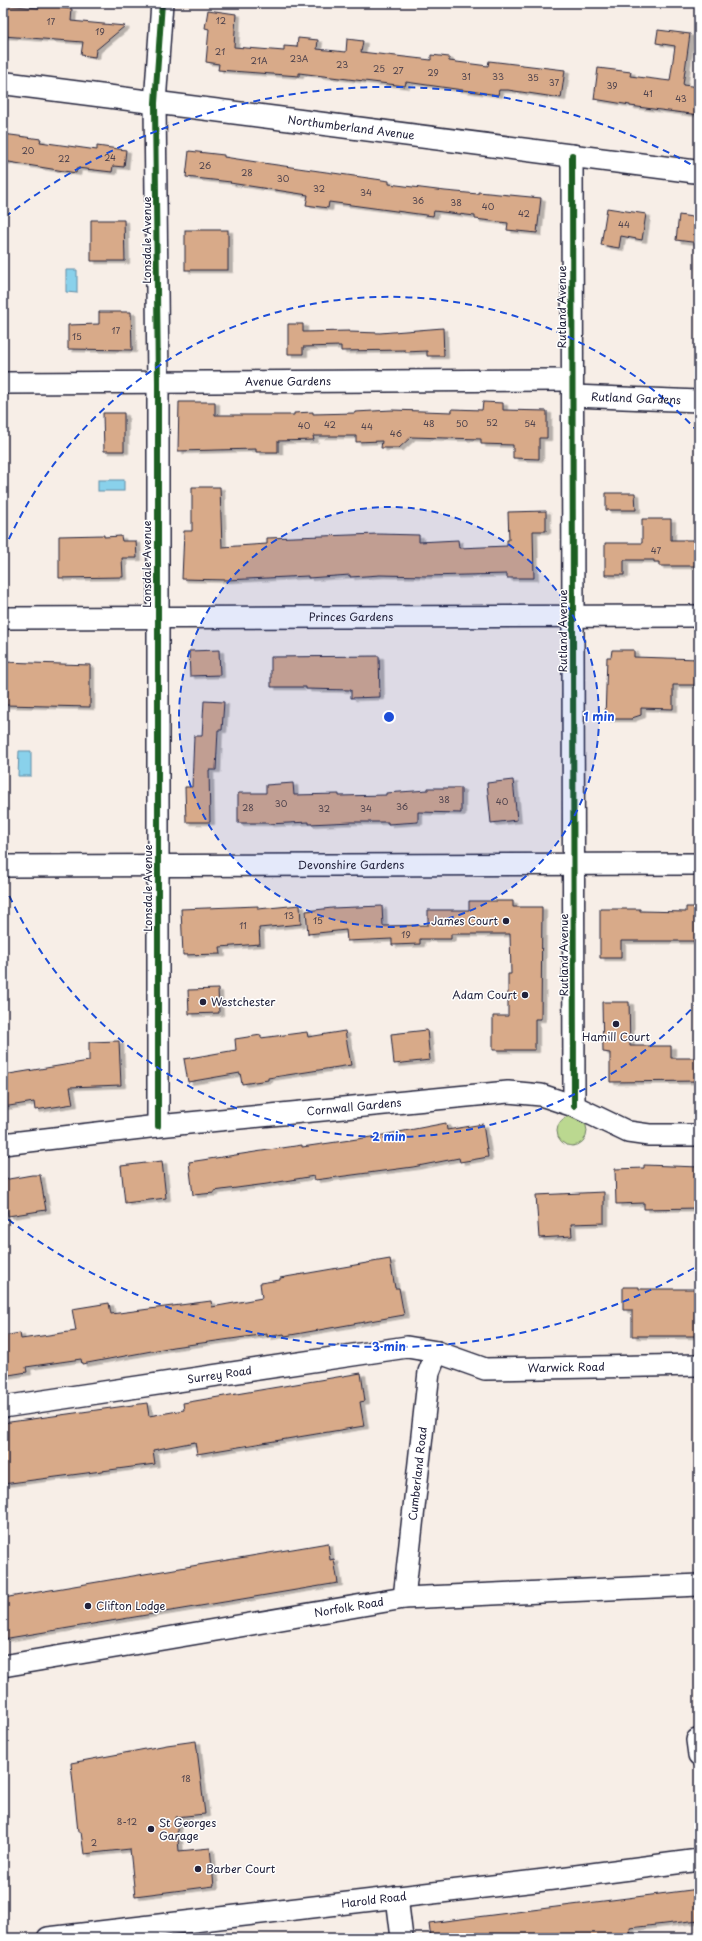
<svg xmlns="http://www.w3.org/2000/svg" width="702" height="1941" viewBox="0 0 702 1941" font-family="'Playpen Sans',sans-serif">
<style>
.green{fill:#bbd890;stroke:#6e7d66}
.water{fill:#89d1eb;stroke:#608ba5}
.building{fill:#d8aa89;stroke:#22223b;filter:url(#shadow)}
.lines{fill:none;stroke-linecap:round;stroke-linejoin:round}
.street-casing{stroke:#22223b;stroke-width:24}
.secondary-casing{stroke:#22223b;stroke-width:25}
.street{stroke:#fff;stroke-width:21}
.secondary{stroke:#fff;stroke-width:22}
.cycleway-casing{stroke:#fff;stroke-width:8}
.cycleway{stroke:#1b5e20;stroke-width:6}
.ring{fill:none;stroke:#1d4ed8;stroke-width:2;stroke-dasharray:7 5}
.poi-dot{fill:#22223b;stroke:#fff;stroke-width:1.5}
.labels{text-anchor:middle;stroke-width:3;stroke-linejoin:round;paint-order:stroke}
.number-label{font-size:9px;fill:#50444e}
.street-label{font-size:11px;fill:#22223b;stroke:#fff}
.poi-label{font-size:11px;fill:#22223b;stroke:#fff;text-anchor:start}
.centre{fill:#1d4ed8;stroke:#fff;stroke-width:2}
.ring-label{font-size:12px;text-anchor:middle;font-weight:bold;fill:#1d4ed8;stroke:#fff;stroke-width:3;stroke-linejoin:round;paint-order:stroke}
</style>
<defs>
<filter id="shadow"><feDropShadow dx="4.5" dy="2.5" stdDeviation="0" flood-color="#0004"/></filter>
</defs>
<rect width="100%" height="100%" fill="#f7eee7"/>
<filter id="ink" filterUnits="userSpaceOnUse"><feTurbulence type="fractalNoise" baseFrequency=".025" numOctaves="2"/><feDisplacementMap in="SourceGraphic" scale="8" xChannelSelector="R" yChannelSelector="G"/><feConvolveMatrix kernelMatrix="1 2 1 2 8 2 1 2 1" color-interpolation-filters="sRGB"/></filter>
<g filter="url(#ink)">
<circle class="green" cx="572" cy="1131" r="15"/>
<g class="water">
<polygon points="66,270 77,270 77,293 66,292"/>
<rect x="98" y="480" width="26" height="11"/>
<polygon points="19,751 31,751 31,776 18,776"/>
</g>
<g class="building">
<polygon points="40,3 61,3 61,8 72,9 71,21 125,26 96,50 95,57 81,55 83,42 3,36 3,5 39,8"/>
<polygon points="208,10 236,14 234,47 284,51 284,46 297,47 298,38 318,40 317,49 346,52 347,39 363,41 361,52 431,60 431,55 449,57 449,61 488,66 489,61 565,70 561,98 508,90 499,90 498,95 406,82 405,86 299,73 299,76 218,70 219,64 206,62 209,29 205,28"/>
<polygon points="658,30 690,34 683,85 699,87 699,115 630,106 630,105 594,99 598,68 631,72 630,76 670,81 675,46 656,43"/>
<polygon points="3,134 41,139 40,142 97,150 97,146 126,150 124,167 113,166 112,172 77,168 76,173 3,161"/>
<polygon points="189,151 224,155 224,157 263,163 389,181 389,184 445,191 478,194 478,192 541,198 537,233 507,230 508,223 475,219 475,216 434,211 433,216 329,202 328,208 306,205 308,195 230,183 231,182 186,177"/>
<polygon points="607,208 646,214 642,240 621,236 619,248 601,245"/>
<polygon points="679,215 699,218 699,243 676,240"/>
<polygon points="91,220 124,220 125,261 91,261"/>
<rect x="185" y="230" width="43" height="40"/>
<polygon points="99,312 131,312 132,350 68,349 68,325 99,324"/>
<polygon points="288,324 303,324 303,332 349,331 349,332 380,333 443,328 444,356 427,356 427,351 405,352 405,350 341,351 341,346 303,347 303,354 288,354"/>
<polygon points="179,402 215,402 215,415 294,415 294,413 313,412 313,414 355,413 355,412 392,410 452,412 452,409 482,410 483,402 503,403 503,410 547,411 547,438 539,438 539,459 513,458 513,445 481,444 481,439 411,437 399,448 381,448 382,441 356,442 356,436 313,436 314,440 278,441 278,452 256,452 256,449 178,451"/>
<polygon points="103,413 124,413 124,451 104,451"/>
<polygon points="192,487 220,487 222,547 267,544 267,538 378,534 419,535 419,542 458,540 459,548 507,546 507,540 509,540 508,512 546,511 546,531 533,531 534,578 507,578 507,574 426,576 380,575 350,577 350,575 308,578 308,576 227,580 182,579 184,531 192,531"/>
<polygon points="606,493 635,493 636,510 606,510"/>
<polygon points="642,519 671,519 671,540 699,540 699,566 659,566 659,562 654,562 654,560 624,560 624,575 605,575 605,543 642,543"/>
<polygon points="104,535 104,537 121,536 122,541 136,541 137,558 122,558 123,577 59,578 59,536"/>
<polygon points="219,650 220,675 190,676 189,651"/>
<polygon points="612,650 634,650 634,657 699,659 699,685 673,685 673,709 641,708 641,715 632,718 632,719 605,719 607,657 611,657"/>
<polygon points="379,656 380,697 351,698 351,690 306,689 306,687 271,687 271,657"/>
<polygon points="4,662 90,665 90,707 4,705"/>
<polygon points="204,701 224,702 222,730 218,730 216,770 209,770 210,822 186,822 185,787 192,787 194,736 202,736"/>
<polygon points="513,780 517,820 491,823 487,783"/>
<polygon points="293,783 294,795 339,794 339,796 386,795 386,793 428,790 428,788 461,788 461,813 418,812 418,822 388,824 388,822 352,822 309,824 309,822 268,824 268,823 238,823 238,793 266,793 266,785"/>
<polygon points="469,901 513,901 513,907 542,907 541,1019 535,1019 535,1050 493,1050 493,1016 508,1016 508,974 511,974 510,934 451,934 451,939 420,939 420,944 392,945 392,939 347,941 346,930 308,934 306,911 332,908 382,906 383,926 428,925 428,910 469,910"/>
<polygon points="300,905 301,924 259,928 260,944 220,947 221,954 183,955 181,909 258,906 258,909"/>
<polygon points="686,907 699,907 699,941 621,941 621,958 600,958 600,909 640,909 640,911 686,912"/>
<polygon points="218,989 219,1013 189,1014 188,990"/>
<polygon points="602,1002 629,1002 630,1046 671,1046 671,1058 699,1058 699,1081 610,1082 610,1053 603,1052"/>
<polygon points="427,1030 430,1060 394,1064 391,1034"/>
<polygon points="345,1031 351,1065 268,1078 268,1080 242,1084 240,1073 188,1082 184,1059 236,1050 235,1039 261,1035 261,1038 307,1032 308,1037"/>
<polygon points="119,1041 121,1085 70,1087 73,1104 35,1110 34,1102 3,1107 3,1075 89,1061 89,1042"/>
<polygon points="446,1123 447,1130 483,1124 488,1157 460,1162 459,1158 413,1167 315,1180 314,1176 267,1184 214,1191 214,1193 193,1195 189,1162 302,1145 302,1147 378,1136"/>
<polygon points="162,1161 166,1198 125,1203 121,1166"/>
<polygon points="644,1165 699,1167 699,1208 644,1209 644,1203 616,1204 615,1169 644,1168"/>
<polygon points="32,1175 40,1175 46,1210 8,1216 3,1180"/>
<polygon points="604,1192 604,1223 571,1224 572,1236 539,1238 536,1195"/>
<polygon points="390,1259 395,1288 399,1288 404,1315 285,1336 284,1334 267,1337 267,1334 173,1347 82,1364 81,1359 26,1367 27,1372 3,1376 3,1336 20,1333 21,1339 76,1331 72,1309 109,1303 111,1314 211,1301 212,1307 262,1298 260,1283 280,1280 280,1278"/>
<polygon points="623,1287 639,1287 639,1289 699,1289 699,1336 632,1336 632,1310 623,1310"/>
<polygon points="361,1373 365,1401 360,1402 364,1426 197,1454 195,1442 153,1450 155,1464 3,1484 3,1423 147,1403 149,1416 184,1410 183,1403"/>
<polygon points="328,1543 330,1560 334,1559 338,1583 3,1639 3,1598"/>
<polygon points="196,1741 205,1814 176,1817 179,1851 210,1848 214,1886 135,1896 130,1849 84,1854 81,1832 78,1832 71,1763 167,1745"/>
<polygon points="699,1889 699,1920 630,1928 631,1938 431,1938 429,1923"/>
</g>
<g class="lines">
<g class="street-casing">
<g id="street">
<polyline points="572,155 574,1106"/>
<path id="s1" d="M3,383L572,380"/>
<path id="s2" d="M573,396L699,401"/>
<path id="s3" d="M3,618L699,616"/>
<path id="s4" d="M3,866L699,864"/>
<polyline points="158,1126 158,383 155,103 162,3"/>
<path id="s5" d="M3,1144L158,1126L508,1092L541,1095L574,1106L628,1132L649,1135H699"/>
<path id="s6" d="M3,1407L407,1347L437,1352L485,1369L699,1365"/>
<path id="s7" d="M404,1598L429,1372L437,1352"/>
<path id="s8" d="M3,1666L404,1598L699,1585"/>
<polyline points="697,1740 699,1755"/>
<polyline points="397,1897 402,1938"/>
<path id="s9" d="M48,1938L553,1879L699,1860"/>
</g>
</g>
<g class="secondary-casing">
<g id="secondary">
<path id="s10" d="M3,83L699,172"/>
</g>
</g>
<use href="#street" class="street"/>
<use href="#secondary" class="secondary"/>
<g class="cycleway-casing">
<g id="cycleway">
<polyline points="572,155 574,1106"/>
<polyline points="158,1126 158,383 155,103 162,3"/>
</g>
</g>
<use href="#cycleway" class="cycleway"/>
</g>
</g>
<circle cx="389" cy="717" r="210" fill="#1d4ed8" fill-opacity=".12"/>
<g class="ring">
<circle cx="389" cy="717" r="210"/>
<path d="M699 1001A420 420 0 0 1 4 884M4 550A420 420 0 0 1 699 433"/>
<path d="M694 1268A630 630 0 0 1 5 1217M5 217A630 630 0 0 1 694 166"/>
</g>
<g class="poi-dot">
<circle cx="506" cy="921" r="4"/>
<circle cx="525" cy="995" r="4"/>
<circle cx="203" cy="1002" r="4"/>
<circle cx="616" cy="1024" r="4"/>
<circle cx="88" cy="1606" r="4"/>
<circle cx="151" cy="1829" r="4"/>
<circle cx="198" cy="1869" r="4"/>
</g>
<g class="labels">
<g class="number-label">
<text x="221" y="24">12</text>
<text x="51" y="25">17</text>
<text x="100" y="35">19</text>
<text x="220" y="55">21</text>
<text x="299" y="62">23A</text>
<text x="259" y="64">21A</text>
<text x="342" y="68">23</text>
<text x="379" y="72">25</text>
<text x="398" y="74">27</text>
<text x="433" y="76">29</text>
<text x="466" y="80">31</text>
<text x="498" y="80">33</text>
<text x="533" y="81">35</text>
<text x="554" y="86">37</text>
<text x="612" y="89">39</text>
<text x="648" y="97">41</text>
<text x="681" y="102">43</text>
<text x="28" y="154">20</text>
<text x="110" y="161">24</text>
<text x="64" y="162">22</text>
<text x="205" y="169">26</text>
<text x="247" y="176">28</text>
<text x="283" y="182">30</text>
<text x="319" y="192">32</text>
<text x="366" y="196">34</text>
<text x="418" y="204">36</text>
<text x="456" y="206">38</text>
<text x="488" y="210">40</text>
<text x="524" y="217">42</text>
<text x="624" y="228">44</text>
<text x="116" y="334">17</text>
<text x="77" y="340">15</text>
<text x="492" y="426">52</text>
<text x="429" y="427">48</text>
<text x="462" y="427">50</text>
<text x="530" y="427">54</text>
<text x="330" y="428">42</text>
<text x="304" y="429">40</text>
<text x="367" y="430">44</text>
<text x="396" y="437">46</text>
<text x="656" y="554">47</text>
<text x="444" y="803">38</text>
<text x="502" y="805">40</text>
<text x="281" y="807">30</text>
<text x="402" y="810">36</text>
<text x="248" y="811">28</text>
<text x="324" y="812">32</text>
<text x="366" y="812">34</text>
<text x="289" y="919">13</text>
<text x="318" y="924">15</text>
<text x="243" y="929">11</text>
<text x="406" y="938">19</text>
<text x="186" y="1782">18</text>
<text x="127" y="1825">8-12</text>
<text x="94" y="1846">2</text>
</g>
<g class="street-label">
<text dy="4" stroke="none"><textPath href="#s10" startOffset="351">Northumberland Avenue</textPath></text>
<text transform="translate(147 240) rotate(-90)" y="4">Lonsdale Avenue</text>
<text transform="translate(562 307) rotate(-90)" y="4">Rutland Avenue</text>
<text dy="4" stroke="none"><textPath href="#s1" startOffset="285">Avenue Gardens</textPath></text>
<text dy="4" stroke="none"><textPath href="#s2" startOffset="63">Rutland Gardens</textPath></text>
<text transform="translate(147 564) rotate(-90)" y="4">Lonsdale Avenue</text>
<text dy="4" stroke="none"><textPath href="#s3" startOffset="348">Princes Gardens</textPath></text>
<text transform="translate(563 631) rotate(-90)" y="4">Rutland Avenue</text>
<text dy="4" stroke="none"><textPath href="#s4" startOffset="348">Devonshire Gardens</textPath></text>
<text transform="translate(148 888) rotate(-90)" y="4">Lonsdale Avenue</text>
<text transform="translate(564 955) rotate(-90)" y="4">Rutland Avenue</text>
<text dy="4" stroke="none"><textPath href="#s5" startOffset="353">Cornwall Gardens</textPath></text>
<text dy="4" stroke="none"><textPath href="#s6" startOffset="571">Warwick Road</textPath></text>
<text dy="4" stroke="none"><textPath href="#s6" startOffset="219">Surrey Road</textPath></text>
<text dy="4" stroke="none"><textPath href="#s7" startOffset="125">Cumberland Road</textPath></text>
<text dy="4" stroke="none"><textPath href="#s8" startOffset="351">Norfolk Road</textPath></text>
<text dy="4" stroke="none"><textPath href="#s9" startOffset="328">Harold Road</textPath></text>
</g>
<g class="poi-label">
<text x="498" y="925" text-anchor="end">James Court</text>
<text x="517" y="999" text-anchor="end">Adam Court</text>
<text x="211" y="1006">Westchester</text>
<text x="616" y="1041" text-anchor="middle">Hamill Court</text>
<text x="96" y="1610">Clifton Lodge</text>
<text x="159" y="1827">St Georges<tspan x="159" dy="13">Garage</tspan></text>
<text x="206" y="1873">Barber Court</text>
</g>
</g>
<circle cx="389" cy="717" r="6" class="centre"/>
<g class="ring-label">
<text x="599" y="721">1 min</text>
<text x="389" y="1141">2 min</text>
<text x="389" y="1351">3 min</text>
</g>
<rect width="702" height="1941" fill="none" stroke="#fff" stroke-width="16"/>
<rect x="8" y="8" width="686" height="1925" fill="none" stroke="#22223b" stroke-width="1.5" filter="url(#ink)"/>
</svg>
